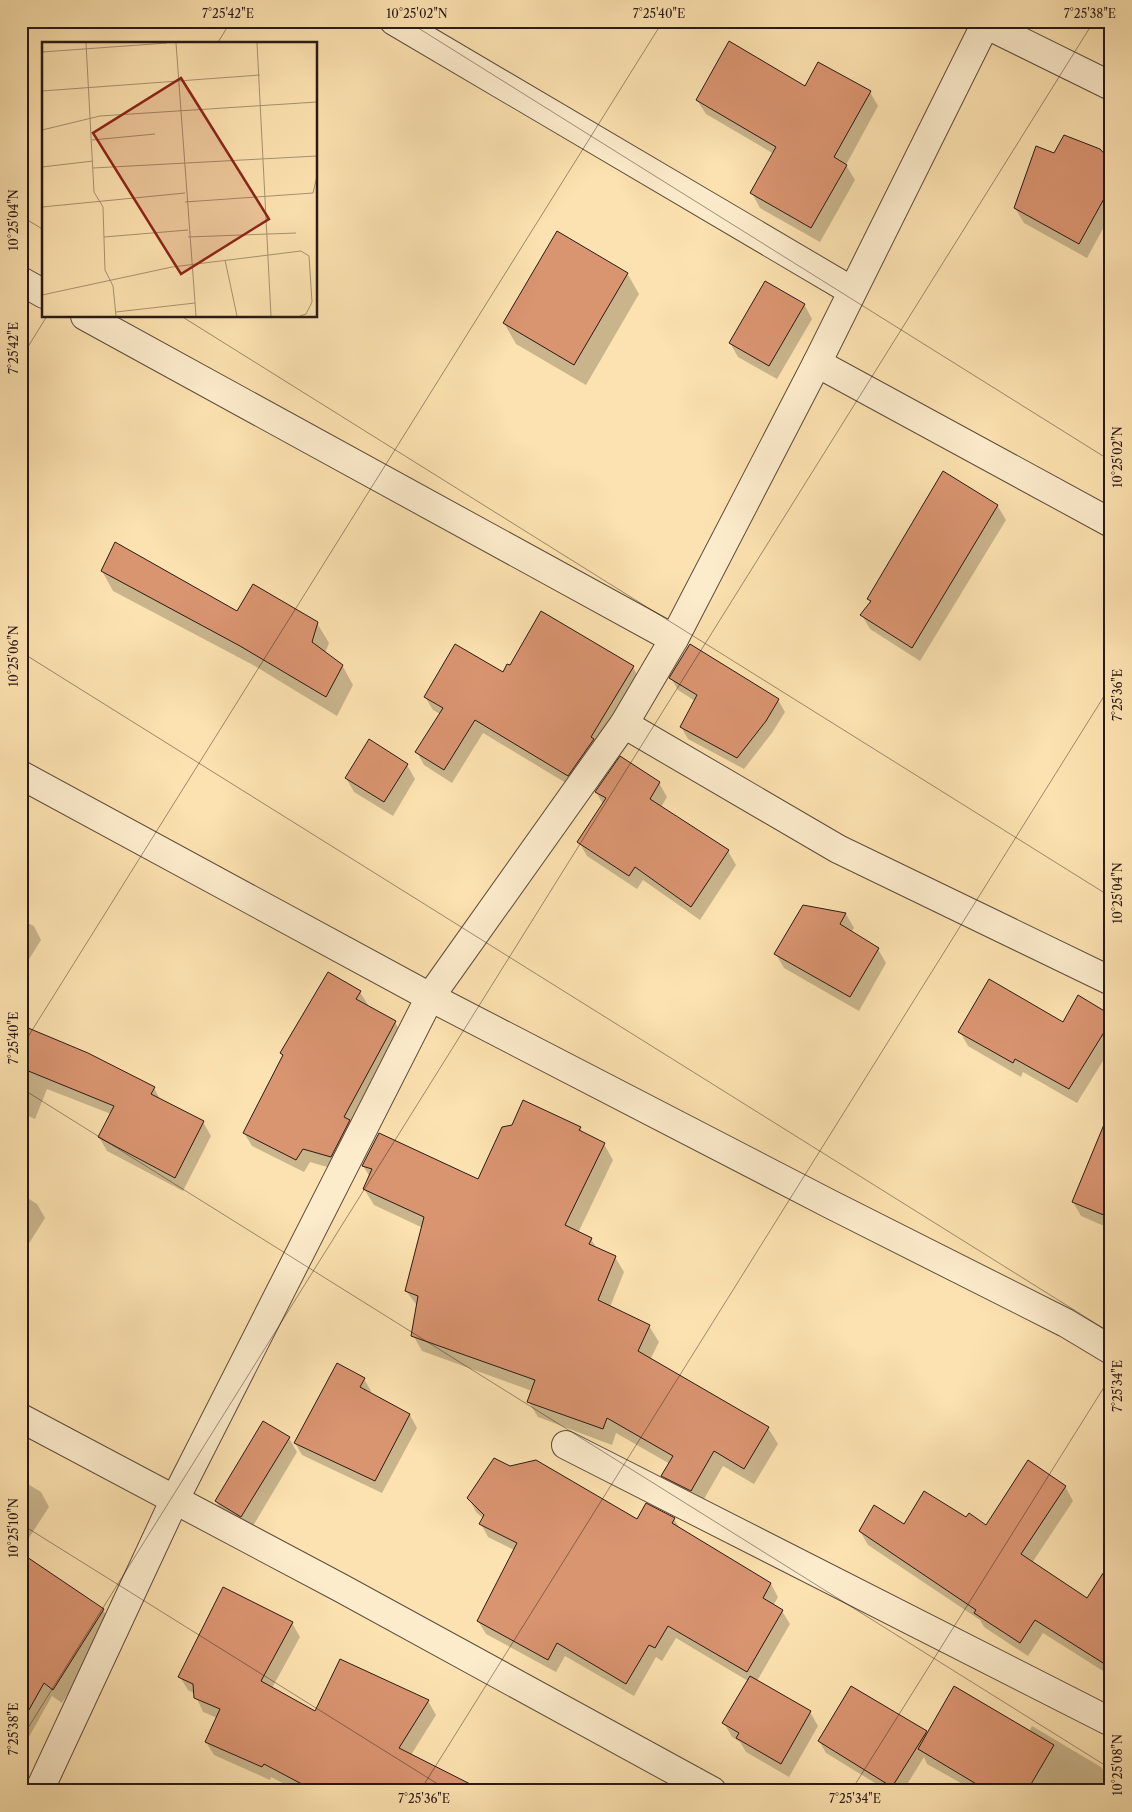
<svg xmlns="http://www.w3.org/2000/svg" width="1132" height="1812" viewBox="0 0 1132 1812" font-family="'Libre Caslon Text',serif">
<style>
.shadow{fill:#0003}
.building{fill:#d99470;stroke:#2a1a14}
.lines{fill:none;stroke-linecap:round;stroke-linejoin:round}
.street-casing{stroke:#5e4c3b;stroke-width:30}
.street{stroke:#fdeccc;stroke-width:28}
.ticks{fill:none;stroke:#2a1a14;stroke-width:1;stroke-opacity:0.45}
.inset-road{fill:none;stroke:#a89272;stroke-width:1}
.view{fill:#8f2418;fill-opacity:0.15;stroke:#8f2418;stroke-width:2.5}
.inset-edge{fill:none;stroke:#2a1a14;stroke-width:2.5}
.neatline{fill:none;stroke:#2a1a14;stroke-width:2}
.ticks-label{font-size:12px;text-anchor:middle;fill:#2a1a14}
</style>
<rect width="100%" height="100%" fill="#fce2b0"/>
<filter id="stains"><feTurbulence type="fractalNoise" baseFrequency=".004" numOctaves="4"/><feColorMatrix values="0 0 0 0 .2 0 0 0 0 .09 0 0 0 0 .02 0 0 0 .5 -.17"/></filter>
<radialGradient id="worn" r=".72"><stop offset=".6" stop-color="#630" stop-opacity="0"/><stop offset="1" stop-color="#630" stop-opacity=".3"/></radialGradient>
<g class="shadow">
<polygon points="806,87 870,92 878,106 846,165 855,180 820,242 760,208 752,193 774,154 706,114 697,100"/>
<polygon points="1054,155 1111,163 1111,214 1087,258 1024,223 1015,208"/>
<polygon points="627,273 639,294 586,385 516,344 504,323"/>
<polygon points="804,304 812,319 777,379 738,357 730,343"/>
<polygon points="997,505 1006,520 920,661 870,629 862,615 871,602 869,599"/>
<polygon points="102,571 237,613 317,623 329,643 325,653 342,665 353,685 337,716 253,665 113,591"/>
<polygon points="690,645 778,700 785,712 772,733 744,769 688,739 681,727 695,701 678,690 671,678"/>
<polygon points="633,667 640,680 576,789 483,733 452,783 424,765 417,752 440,714 433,710 425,697 503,674"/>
<polygon points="407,765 415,779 393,816 354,792 346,778"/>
<polygon points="659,783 667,797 661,807 728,851 736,865 700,920 643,880 637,889 587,856 579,842 603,804 596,792"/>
<polygon points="803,906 846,914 854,928 851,932 878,949 886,963 859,1011 784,968 776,954"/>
<polygon points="21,920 34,926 41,940 21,972"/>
<polygon points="360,992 368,1005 367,1007 395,1022 402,1035 338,1170 310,1162 304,1172 252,1146 244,1133 283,1057 281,1053"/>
<polygon points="1111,1016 1111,1048 1077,1103 1023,1072 1021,1077 968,1046 960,1032 1063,1023"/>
<polygon points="21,1027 154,1088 161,1101 203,1122 211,1136 183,1191 107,1151 99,1137 111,1114 47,1089 35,1119 21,1113"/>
<polygon points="1111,1126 1111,1229 1081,1216 1073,1202"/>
<polygon points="580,1128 583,1134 604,1144 613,1160 578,1233 591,1239 597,1249 615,1257 624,1272 610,1307 649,1326 659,1342 650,1360 768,1428 778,1444 754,1484 723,1466 700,1506 672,1492 663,1476 670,1464 616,1433 612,1445 538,1417 528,1401 532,1391 422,1351 413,1335 418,1307 406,1291 423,1228 374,1205 364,1189 370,1177 363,1166 479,1180"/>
<polygon points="21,1194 37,1204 45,1218 21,1256"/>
<polygon points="364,1379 371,1391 370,1394 410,1415 417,1428 382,1493 302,1455 295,1443"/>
<polygon points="289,1438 297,1452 250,1531 224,1516 216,1501"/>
<polygon points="21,1480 41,1492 49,1507 21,1550"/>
<polygon points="1065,1486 1073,1501 1032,1563 1087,1599 1111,1599 1111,1676 1043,1633 1028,1656 984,1627 980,1620 868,1545 860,1531 966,1518 986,1526"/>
<polygon points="469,1498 637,1521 646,1505 674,1519 681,1530 771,1584 778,1597 773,1606 782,1611 790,1624 757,1681 810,1712 818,1726 789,1777 746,1752 740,1742 732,1737 724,1723 748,1681 676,1638 662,1661 656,1657 634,1696 565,1656 556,1672 486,1634 478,1621 514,1550 488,1537 481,1524 484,1519 476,1512"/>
<polygon points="21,1592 103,1610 111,1624 62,1703 52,1696 21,1751"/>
<polygon points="292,1623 300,1637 272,1688 315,1713 428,1701 436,1715 411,1755 459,1791 298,1791 271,1777 270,1780 214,1755 206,1742 217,1718 203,1712 195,1694 188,1690 180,1677"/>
<polygon points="1032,1726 1101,1767 1110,1781 1104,1791 975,1791 927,1764 924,1757 903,1791 888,1791 826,1753 819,1741 926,1732 927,1735 1029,1732"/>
</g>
<g class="building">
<polygon points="729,41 805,86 818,62 871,91 834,157 847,165 811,228 750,193 776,147 696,100"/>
<polygon points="1064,135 1100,149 1111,161 1111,186 1079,244 1014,208 1036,146 1054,153"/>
<polygon points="557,231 628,273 574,365 503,323"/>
<polygon points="765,281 805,304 769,366 729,343"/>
<polygon points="943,471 998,505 912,648 860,615 871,601 867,599"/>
<polygon points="115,542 237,611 253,584 318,622 312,642 343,665 326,697 240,646 101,571"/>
<polygon points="541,611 634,666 591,737 594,739 568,776 475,720 444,770 415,752 443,708 424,697 455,644 503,672 507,664 510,665"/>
<polygon points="690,644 779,699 766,721 737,758 680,727 697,695 669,678"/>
<polygon points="369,739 408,764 384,802 345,778"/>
<polygon points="620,756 660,782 650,799 729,850 691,907 635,867 629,876 577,842 606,798 595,792"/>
<polygon points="803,905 846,913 840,924 879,948 850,997 774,954"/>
<polygon points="328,972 361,991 356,999 396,1021 344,1117 350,1120 331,1157 303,1149 296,1160 243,1133 283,1055 280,1053"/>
<polygon points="989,979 1063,1022 1078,995 1111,1015 1111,1021 1069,1089 1015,1059 1013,1063 958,1032"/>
<polygon points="21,1025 88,1053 155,1087 151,1094 204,1121 175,1178 98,1137 114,1106 21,1068"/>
<polygon points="523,1100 581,1127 579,1130 605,1143 565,1225 592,1238 589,1244 616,1256 598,1300 650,1325 638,1351 769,1427 744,1469 714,1451 691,1491 661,1476 673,1456 607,1418 603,1429 527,1402 535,1380 411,1336 418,1296 405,1291 424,1217 363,1189 372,1169 362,1166 379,1133 478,1179 502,1127 512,1125"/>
<polygon points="1110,1110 1111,1110 1111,1218 1072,1202"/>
<polygon points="337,1363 365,1378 360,1387 410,1414 375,1481 294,1443"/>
<polygon points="263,1421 290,1437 241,1517 215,1501"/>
<polygon points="494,1458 510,1466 536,1460 637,1519 646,1503 675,1518 672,1523 771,1583 763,1598 783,1610 747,1672 668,1626 655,1648 649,1645 626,1684 557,1643 548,1660 477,1621 517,1543 479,1524 484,1515 467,1498"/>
<polygon points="1028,1460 1066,1486 1021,1554 1087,1598 1111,1561 1111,1668 1035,1620 1020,1643 974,1613 976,1610 859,1531 874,1505 904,1524 924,1491 966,1517 969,1513 986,1525"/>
<polygon points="21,1553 104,1609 53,1690 44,1683 21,1724"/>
<polygon points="223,1587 293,1622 261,1681 315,1711 340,1659 429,1700 399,1748 484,1791 315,1791 264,1764 262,1767 205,1742 220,1709 194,1698 193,1684 178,1677"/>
<polygon points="750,1676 811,1711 781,1764 736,1738 739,1733 722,1723"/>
<polygon points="851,1686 927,1731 892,1787 818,1741"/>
<polygon points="954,1686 1054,1745 1027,1791 988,1791 918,1749"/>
</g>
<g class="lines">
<g class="street-casing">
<g id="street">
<polyline points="394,21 852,291"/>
<polyline points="979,21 1111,86"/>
<polyline points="21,281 44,294"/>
<polyline points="85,316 674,639"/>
<polyline points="817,363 1111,523"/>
<polyline points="624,724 838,849 1111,981"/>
<polyline points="21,775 430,997 830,1204 1066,1323 1111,1350"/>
<polyline points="21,1418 341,1588 712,1791"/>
<polyline points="566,1445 1111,1722"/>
<polyline points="39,1791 175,1499 430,997 624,724 674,639 817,363 987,21"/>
</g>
</g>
<use href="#street" class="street"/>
</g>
<path class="ticks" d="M407,21L1111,461M1104,21L1111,25M217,44L231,21M21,216L44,230M181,316L1111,897M21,358L47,316M21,652L1111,1333M21,1048L663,21M21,1088L1111,1769M21,1524L449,1791M21,1739L1094,21M420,1791L1111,685M851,1791L1111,1376"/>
<g transform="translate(42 42)">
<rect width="275" height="275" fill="#fce2b0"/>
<path class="inset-road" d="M44,1L52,150L61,165L63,228L71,244L74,274M134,1L154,274M215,1L229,274M0,10L125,1M0,49L218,33M0,88L58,74L275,60M50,98L113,92M0,125L51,119M51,126L275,114M143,160L271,151L275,134M0,165L143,151M62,195L146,188M146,195L254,191M0,204V269M183,218L195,274M0,253L130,225L259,209L267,214L270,260L264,272L258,274M74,270L153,261"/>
<path class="view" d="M139,36L227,177L139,232L51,91Z"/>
<rect width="275" height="275" class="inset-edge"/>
</g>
<rect width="1132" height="1812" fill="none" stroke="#fce2b0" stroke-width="55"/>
<rect x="28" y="28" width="1076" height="1756" class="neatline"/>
<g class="ticks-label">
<text x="228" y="18">7°25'42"E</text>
<text x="417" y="18">10°25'02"N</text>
<text x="659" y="18">7°25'40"E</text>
<text x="1090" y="18">7°25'38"E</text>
<text transform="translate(14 220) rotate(-90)" y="4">10°25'04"N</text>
<text transform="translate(14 348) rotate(-90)" y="4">7°25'42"E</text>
<text transform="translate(1118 457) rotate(-90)" y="4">10°25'02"N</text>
<text transform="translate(14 656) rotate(-90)" y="4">10°25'06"N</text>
<text transform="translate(1118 695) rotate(-90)" y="4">7°25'36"E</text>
<text transform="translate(1118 893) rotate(-90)" y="4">10°25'04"N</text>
<text transform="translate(14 1038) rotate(-90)" y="4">7°25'40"E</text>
<text transform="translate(1118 1386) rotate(-90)" y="4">7°25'34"E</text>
<text transform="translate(14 1528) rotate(-90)" y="4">10°25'10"N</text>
<text transform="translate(14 1729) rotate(-90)" y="4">7°25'38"E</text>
<text transform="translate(1118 1765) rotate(-90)" y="4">10°25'08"N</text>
<text x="424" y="1803">7°25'36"E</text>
<text x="855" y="1803">7°25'34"E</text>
</g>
<rect width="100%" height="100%" filter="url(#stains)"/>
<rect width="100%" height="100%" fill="url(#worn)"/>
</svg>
